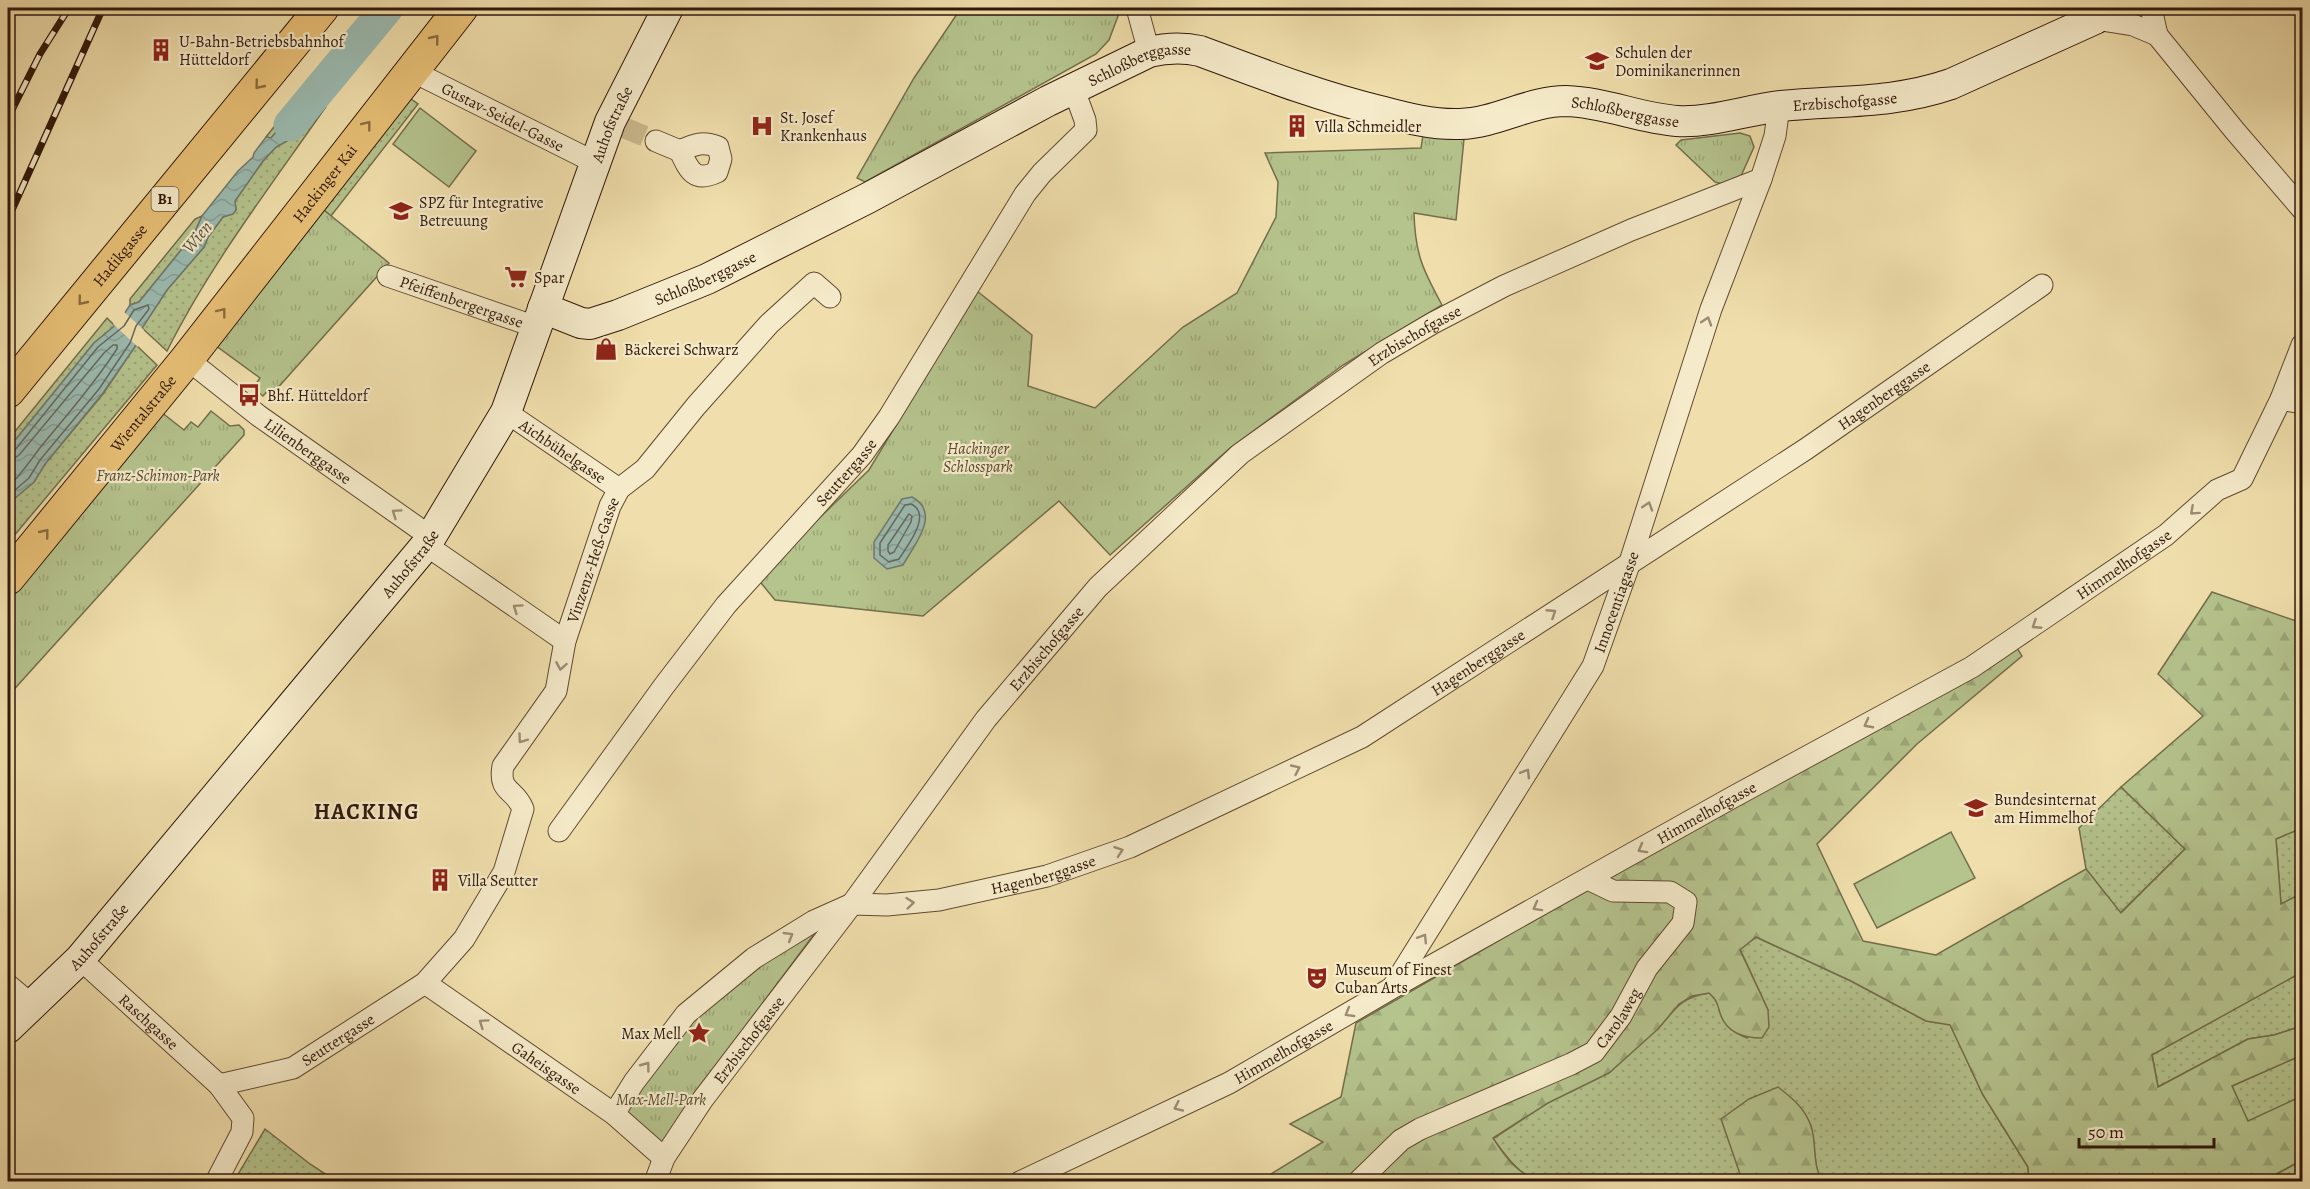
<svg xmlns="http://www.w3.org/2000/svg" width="2310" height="1189" viewBox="0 0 2310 1189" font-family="Alegreya,serif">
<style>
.grass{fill:url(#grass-dots);stroke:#736e4c;stroke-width:1.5}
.forest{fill:url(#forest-firs);stroke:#736e4c;stroke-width:1.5}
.park{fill:url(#park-tufts);stroke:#736e4c;stroke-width:1.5}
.pitch{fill:#b5c38d;stroke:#736e4c;stroke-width:1.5}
.water{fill:url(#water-waves);stroke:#717a6e;stroke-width:1.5}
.pier{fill:#f0dfac}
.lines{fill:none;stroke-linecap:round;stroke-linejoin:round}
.shore{stroke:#666a5e;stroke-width:1.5}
.river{stroke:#9bbbb1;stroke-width:33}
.street-tunnel{stroke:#cab78c;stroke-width:21;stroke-dasharray:21 10;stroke-linecap:butt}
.street-casing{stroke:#614a32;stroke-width:23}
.secondary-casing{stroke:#31180a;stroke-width:32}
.primary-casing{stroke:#31180a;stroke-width:35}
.street{stroke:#f5eac9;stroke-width:21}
.secondary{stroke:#f5eac9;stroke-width:30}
.primary{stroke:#e8c076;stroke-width:33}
.rail-casing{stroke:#31180a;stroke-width:7}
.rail{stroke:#f5eac9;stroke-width:4.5;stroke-dasharray:14;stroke-linecap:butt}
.oneway{stroke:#8c6c40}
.oneway2{stroke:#9d8c73}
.labels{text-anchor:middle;stroke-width:4.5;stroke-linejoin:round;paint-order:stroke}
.shield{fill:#f5eac9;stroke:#6c5743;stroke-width:1.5}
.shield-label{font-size:15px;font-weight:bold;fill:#31180a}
.poi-label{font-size:16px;fill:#31180a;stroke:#f5eac9;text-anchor:start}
.street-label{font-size:16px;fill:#31180a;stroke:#f5eac9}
.park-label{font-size:16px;font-style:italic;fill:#594b31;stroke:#f5eac9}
.water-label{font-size:18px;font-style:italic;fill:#565144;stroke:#f5eac9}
.district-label{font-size:22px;font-weight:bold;letter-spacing:1.5px;fill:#31180a;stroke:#f5eac9}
</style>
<defs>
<pattern id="grass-dots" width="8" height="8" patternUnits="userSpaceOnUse" patternTransform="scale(1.5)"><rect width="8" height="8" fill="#b5c38d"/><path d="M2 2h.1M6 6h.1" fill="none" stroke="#9ca778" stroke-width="1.8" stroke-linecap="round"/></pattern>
<pattern id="forest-firs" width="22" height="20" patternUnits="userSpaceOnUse" patternTransform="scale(1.5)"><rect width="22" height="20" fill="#b5c38d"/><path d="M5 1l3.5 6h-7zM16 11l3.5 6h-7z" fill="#9ca778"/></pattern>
<pattern id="park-tufts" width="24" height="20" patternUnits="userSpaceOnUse" patternTransform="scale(1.5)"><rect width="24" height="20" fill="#b5c38d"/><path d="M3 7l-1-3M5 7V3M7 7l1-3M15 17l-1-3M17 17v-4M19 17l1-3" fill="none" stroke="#9ca778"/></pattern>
<pattern id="water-waves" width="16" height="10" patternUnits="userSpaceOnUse" patternTransform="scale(1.5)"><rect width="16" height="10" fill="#9bbbb1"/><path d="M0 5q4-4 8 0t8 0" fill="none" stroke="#86a097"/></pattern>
</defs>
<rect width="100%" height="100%" fill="#f0dfac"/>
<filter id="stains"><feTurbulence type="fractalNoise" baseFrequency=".00333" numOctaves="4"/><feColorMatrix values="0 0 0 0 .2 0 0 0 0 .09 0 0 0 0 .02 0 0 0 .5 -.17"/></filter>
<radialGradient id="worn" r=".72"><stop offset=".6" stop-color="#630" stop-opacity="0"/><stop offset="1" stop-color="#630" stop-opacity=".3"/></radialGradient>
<g class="grass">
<polygon points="302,91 304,91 303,101 271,138 266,137"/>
<polygon points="404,94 418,104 331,216 319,206"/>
<path d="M325,108C270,187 210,265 167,351L142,328L167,290L204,247L208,237L223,217L233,213L236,210L235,201L263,161L276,147L287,141L315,110Z"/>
<polygon points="202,216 194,234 139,302 130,305 130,299 195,219"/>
<polygon points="107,318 115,326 94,343 8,449 8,440"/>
<polygon points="136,345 157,365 8,543 8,504 34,482 45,464 103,394"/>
<polygon points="2121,787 2185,849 2120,913 2086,869 2079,828"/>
<polygon points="2302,828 2302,893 2281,905 2276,839"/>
<path d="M1756,937L1851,981L1926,1021L1950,1024L1983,1095L2028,1167L2029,1181H1822L1817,1172L1811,1126L1740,1174L1748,1181L1545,1182C1519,1178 1508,1157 1493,1139L1658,1029C1675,1009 1681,997 1709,993C1729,1010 1714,1025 1747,1038L1768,1010L1740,949Z"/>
<polygon points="2302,972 2302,1026 2274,1035 2248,1039 2158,1087 2152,1054"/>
<polygon points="2302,1055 2302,1096 2248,1122 2232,1086"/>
<polygon points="265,1129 310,1164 336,1181 234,1181"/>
<polygon points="2302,1160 2302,1181 2263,1182"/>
</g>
<g class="forest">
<path d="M2212,592L2302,623V828L2276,839L2281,904L2302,893V972L2152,1055L2158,1087L2248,1039L2274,1035L2302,1026V1055L2232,1086L2248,1121L2302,1096V1160L2263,1181H2029L2028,1167L1983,1095L1950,1025L1926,1021L1851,981L1756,937L1740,950L1768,1010L1769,1027L1762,1038C1744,1038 1726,1033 1720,1013C1717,1003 1717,1000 1709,993L1692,996L1679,1004L1658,1029L1609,1073L1548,1103L1493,1138C1506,1158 1520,1178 1545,1181L1258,1182L1323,1142L1290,1124L1341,1097L1356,1023L1720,813L2017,648L2022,656L1917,744L1817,844L1863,941L1936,955L2086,869L2121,913L2185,849L2121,787L2203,716L2158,674Z"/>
<path d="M1778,1087C1792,1098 1805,1108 1811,1126C1817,1144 1812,1164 1822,1181H1748L1740,1174L1721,1119L1749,1099Z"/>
</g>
<g class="park">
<polygon points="961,8 1121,8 1109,40 1096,54 865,182 857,178 914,78"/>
<polygon points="1740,133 1750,136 1754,147 1741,176 1722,184 1715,182 1676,145 1681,140"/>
<path d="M1423,135L1449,139H1464L1456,220L1414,213C1415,254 1423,270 1442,305L1343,365L1230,448L1110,555L1059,501L923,616L775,600L757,578L869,470L977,291L1032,335L1028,386L1095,408L1183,327L1237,293L1276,217L1278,182L1265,153L1421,148Z"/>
<polygon points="319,206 389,263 274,392 269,389 263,396 253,388 260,378 215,345"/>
<polygon points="211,411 230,426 239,425 244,430 244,435 8,696 8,600 161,412 184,430 191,422 198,427"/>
<polygon points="824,921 688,1103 663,1142 652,1141 625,1118 638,1086 690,1017 751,966"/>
</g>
<g class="pitch">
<polygon points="420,108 476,151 449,187 393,144"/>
<polygon points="1951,832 1975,878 1877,928 1854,884"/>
</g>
<g class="water">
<polygon points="310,85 329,99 325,108 315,110 287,141 276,147 263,161 235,201 236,210 233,214 223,217 208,237 204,247 167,290 142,328 136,345 103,393 45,464 34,482 8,504 8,449 94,343 119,322 130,305 139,302 194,234 202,216 238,171 253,157 254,153 266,137 271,138 303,101 304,91"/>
<path d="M912,497C942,513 914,545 903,565L887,569L874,558V542L902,499Z"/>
</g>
<polygon class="pier" points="123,311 144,330 138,347 113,324"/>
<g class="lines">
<g class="shore">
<polyline points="8,452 15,450 98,347 124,326 134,310 148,305 149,309 136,326 130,343 99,389 40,460 29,478 8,496"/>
<path d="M8,460L14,459L20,454L104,353L113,345H117V349C95,382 69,413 43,444C31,459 22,474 8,487"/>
<path d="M911,504C933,514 907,546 899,559L889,562L880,555V543L905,505Z"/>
<polygon points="909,514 912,516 911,522 894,552 890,554 888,551 888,545"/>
</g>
<polyline class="river" points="290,125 387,8"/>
<polyline class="street-tunnel" points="625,128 656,141"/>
<g class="street-casing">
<g id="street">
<polyline points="1137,8 1149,52"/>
<polyline points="2151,8 2157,35 2235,131 2302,209"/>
<polyline points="2095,19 2133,25 2157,35"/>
<path id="s1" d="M410,70L594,162"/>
<path d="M656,141L680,151C689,170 694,183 717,172L721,159L718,147C703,141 695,144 680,151"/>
<path id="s2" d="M388,276L536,327"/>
<path id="s3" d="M187,359L259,416L431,537"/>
<polyline points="2281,399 2302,403"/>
<path id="s4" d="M506,412L619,489"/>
<polyline points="426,545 565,641"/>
<path id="s5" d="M559,831L664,686L726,605L862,455L889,417L1025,194L1042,173L1086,130L1085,120L1074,90"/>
<path id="s6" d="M80,959L219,1085L243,1118L242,1132L216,1182"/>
<path id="s7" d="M425,983L614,1114L664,1158"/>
<polyline points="8,985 32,1005"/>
<path id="s8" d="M1394,985L1593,666L1630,562L1711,309L1761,179"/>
<path id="s9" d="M219,1085L293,1068L425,983L464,939L504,872L523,809C515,788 498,793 503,766L556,691L565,641L610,506L619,489L645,469L696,406L769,324L814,283L830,297"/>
<path id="s10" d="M614,1114L634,1082L686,1014L754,958L814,921L852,904L887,905L939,900L1047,876L1130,847L1362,737L1806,449L2042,285"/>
<path id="s11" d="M655,1182L664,1158L703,1099L852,904L986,719L1098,587L1240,454L1382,353L1433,323L1504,286L1631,230L1761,179L1775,136L1779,106"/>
<path id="s12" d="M1020,1182L1229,1083L1392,988L1733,797L1972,667L2166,535L2217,490L2242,479L2281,399L2302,345"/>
<path id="s13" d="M1358,1182L1401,1140L1420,1129L1571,1064L1594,1052L1621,1016L1647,968L1683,923L1686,902L1670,892L1613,891L1588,879"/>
</g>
</g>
<g class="secondary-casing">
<g id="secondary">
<path id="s14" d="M543,308L581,323L590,324L618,315L707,279L868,198L1048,101L1149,52C1166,48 1182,47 1200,51C1259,73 1318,96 1380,111C1406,118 1433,125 1460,124C1497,123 1529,101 1566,101C1604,102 1639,118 1677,121C1711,123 1747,110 1781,106C1841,100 1892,104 1951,84L2095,19L2111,8"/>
<path id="s15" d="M8,1028L80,959L426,545L506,412L610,122L668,8"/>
</g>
</g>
<g class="primary-casing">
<g id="primary">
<path id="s16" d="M8,391L322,8"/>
<path id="s17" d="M8,578L187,359L461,8"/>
</g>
</g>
<use href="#street" class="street"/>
<use href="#secondary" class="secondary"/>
<use href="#primary" class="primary"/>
<g class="rail-casing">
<g id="rail">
<polyline points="8,118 40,54 69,8"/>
<polyline points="8,219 103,8"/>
</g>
</g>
<use href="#rail" class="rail"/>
</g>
<defs><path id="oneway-chevron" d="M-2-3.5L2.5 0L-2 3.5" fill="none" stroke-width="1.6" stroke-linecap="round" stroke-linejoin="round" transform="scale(1.5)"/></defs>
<g class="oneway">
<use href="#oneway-chevron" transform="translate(435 39) rotate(-51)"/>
<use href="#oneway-chevron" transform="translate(259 85) rotate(129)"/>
<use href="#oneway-chevron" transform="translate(367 125) rotate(-52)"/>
<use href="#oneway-chevron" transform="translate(82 301) rotate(129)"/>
<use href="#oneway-chevron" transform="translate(222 312) rotate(-52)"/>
<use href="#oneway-chevron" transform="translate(45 533) rotate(-51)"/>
</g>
<g class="oneway2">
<use href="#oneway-chevron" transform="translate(1707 321) rotate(-72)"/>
<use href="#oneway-chevron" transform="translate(1648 506) rotate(-72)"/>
<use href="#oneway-chevron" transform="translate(2194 511) rotate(138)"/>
<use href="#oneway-chevron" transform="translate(396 513) rotate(-145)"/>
<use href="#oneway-chevron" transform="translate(517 608) rotate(-145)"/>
<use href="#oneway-chevron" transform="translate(1552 613) rotate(-33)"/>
<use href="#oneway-chevron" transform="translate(2036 625) rotate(147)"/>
<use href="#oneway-chevron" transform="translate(561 666) rotate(100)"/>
<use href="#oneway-chevron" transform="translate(1868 724) rotate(152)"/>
<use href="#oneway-chevron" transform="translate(522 739) rotate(126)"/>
<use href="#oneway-chevron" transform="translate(1296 769) rotate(-25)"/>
<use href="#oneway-chevron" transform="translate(1526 773) rotate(-58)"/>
<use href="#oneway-chevron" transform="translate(1642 849) rotate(151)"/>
<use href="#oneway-chevron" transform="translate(1119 851) rotate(-19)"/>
<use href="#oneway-chevron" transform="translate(910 903) rotate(-6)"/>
<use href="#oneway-chevron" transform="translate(1537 907) rotate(151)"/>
<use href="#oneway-chevron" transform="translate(789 936) rotate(-31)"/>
<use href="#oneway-chevron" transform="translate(1423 938) rotate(-58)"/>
<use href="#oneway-chevron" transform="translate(1349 1013) rotate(150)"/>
<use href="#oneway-chevron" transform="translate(483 1023) rotate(-145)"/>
<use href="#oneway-chevron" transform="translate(646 1066) rotate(-53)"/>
<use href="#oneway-chevron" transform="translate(1178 1107) rotate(155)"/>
</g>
<defs>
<g id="building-bare" transform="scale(1.8)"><path d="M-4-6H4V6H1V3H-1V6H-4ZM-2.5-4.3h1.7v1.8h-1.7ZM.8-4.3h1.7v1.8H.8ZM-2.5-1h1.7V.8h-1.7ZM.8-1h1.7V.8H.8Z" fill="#8f2418" stroke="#f5eac9" stroke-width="2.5" paint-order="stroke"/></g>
<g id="school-bare" transform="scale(1.8)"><path d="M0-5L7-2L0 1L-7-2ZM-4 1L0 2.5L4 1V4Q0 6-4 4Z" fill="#8f2418" stroke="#f5eac9" stroke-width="2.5" paint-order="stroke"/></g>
<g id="hospital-bare" transform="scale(1.8)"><path d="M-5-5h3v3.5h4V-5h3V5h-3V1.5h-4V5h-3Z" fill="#8f2418" stroke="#f5eac9" stroke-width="2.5" paint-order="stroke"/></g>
<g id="supermarket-bare" transform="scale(1.8)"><path d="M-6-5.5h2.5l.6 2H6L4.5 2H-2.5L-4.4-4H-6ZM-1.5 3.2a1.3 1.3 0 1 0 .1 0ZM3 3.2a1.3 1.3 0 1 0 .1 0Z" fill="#8f2418" stroke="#f5eac9" stroke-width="2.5" paint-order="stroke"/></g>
<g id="shop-bare" transform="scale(1.8)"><path d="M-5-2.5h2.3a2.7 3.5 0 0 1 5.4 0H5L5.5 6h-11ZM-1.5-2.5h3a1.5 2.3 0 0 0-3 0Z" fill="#8f2418" stroke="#f5eac9" stroke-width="2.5" paint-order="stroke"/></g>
<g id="bus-bare" transform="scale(1.8)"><path d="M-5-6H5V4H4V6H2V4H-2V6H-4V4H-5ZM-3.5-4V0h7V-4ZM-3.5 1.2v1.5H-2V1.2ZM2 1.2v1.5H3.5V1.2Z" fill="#8f2418" stroke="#f5eac9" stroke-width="2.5" paint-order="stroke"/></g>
<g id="theatre-bare" transform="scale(1.8)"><path d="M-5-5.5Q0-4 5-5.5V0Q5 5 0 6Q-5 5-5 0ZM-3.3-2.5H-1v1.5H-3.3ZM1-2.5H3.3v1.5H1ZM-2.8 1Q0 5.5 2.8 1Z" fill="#8f2418" stroke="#f5eac9" stroke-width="2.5" paint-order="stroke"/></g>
<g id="sight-bare" transform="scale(1.8)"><path d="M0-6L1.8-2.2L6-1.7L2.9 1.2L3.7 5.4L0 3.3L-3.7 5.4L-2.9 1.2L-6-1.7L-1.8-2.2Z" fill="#8f2418" stroke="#f5eac9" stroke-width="2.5" paint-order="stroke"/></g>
</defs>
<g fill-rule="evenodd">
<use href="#building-bare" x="161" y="50"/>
<use href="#school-bare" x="1597" y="61"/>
<use href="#hospital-bare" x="762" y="126"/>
<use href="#building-bare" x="1297" y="126"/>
<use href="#school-bare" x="401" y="211"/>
<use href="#supermarket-bare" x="516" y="277"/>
<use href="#shop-bare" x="606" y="349"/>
<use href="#bus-bare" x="249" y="395"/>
<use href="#school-bare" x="1976" y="808"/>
<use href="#building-bare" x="440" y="880"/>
<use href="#theatre-bare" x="1317" y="978"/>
<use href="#sight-bare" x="699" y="1033"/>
</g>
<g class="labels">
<rect class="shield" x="151.5" y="187" width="27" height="24" rx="4.5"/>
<g class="shield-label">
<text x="165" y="204">B1</text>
</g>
<g class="poi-label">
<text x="179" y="47">U-Bahn-Betriebsbahnhof<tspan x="179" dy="18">Hütteldorf</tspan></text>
<text x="1615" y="58">Schulen der<tspan x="1615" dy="18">Dominikanerinnen</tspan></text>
<text x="780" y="123">St. Josef<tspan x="780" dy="18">Krankenhaus</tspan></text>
<text x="1315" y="132">Villa Schmeidler</text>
<text x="419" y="208">SPZ für Integrative<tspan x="419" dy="18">Betreuung</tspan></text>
<text x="534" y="283">Spar</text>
<text x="624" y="355">Bäckerei Schwarz</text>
<text x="267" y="401">Bhf. Hütteldorf</text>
<text x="1994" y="805">Bundesinternat<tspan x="1994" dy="18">am Himmelhof</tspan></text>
<text x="458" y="886">Villa Seutter</text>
<text x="1335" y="975">Museum of Finest<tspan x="1335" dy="18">Cuban Arts</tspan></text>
<text x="681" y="1039" text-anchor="end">Max Mell</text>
</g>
<g class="street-label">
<text dy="6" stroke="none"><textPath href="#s14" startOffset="660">Schloßberggasse</textPath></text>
<text dy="6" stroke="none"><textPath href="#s14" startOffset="1386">Erzbischofgasse</textPath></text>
<text dy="6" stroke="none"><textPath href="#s14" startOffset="1164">Schloßberggasse</textPath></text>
<text dy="6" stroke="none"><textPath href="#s1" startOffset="104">Gustav-Seidel-Gasse</textPath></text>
<text dy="6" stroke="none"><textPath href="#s15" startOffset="1101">Auhofstraße</textPath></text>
<text dy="6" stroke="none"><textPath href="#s17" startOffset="506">Hackinger Kai</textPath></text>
<text dy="6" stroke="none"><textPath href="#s16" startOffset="176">Hadikgasse</textPath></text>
<text dy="6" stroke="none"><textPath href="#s14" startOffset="174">Schloßberggasse</textPath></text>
<text dy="6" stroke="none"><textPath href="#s2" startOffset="78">Pfeiffenbergergasse</textPath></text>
<text dy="6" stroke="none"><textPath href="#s11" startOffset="1149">Erzbischofgasse</textPath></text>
<text dy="6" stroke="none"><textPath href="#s10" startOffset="1490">Hagenberggasse</textPath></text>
<text dy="6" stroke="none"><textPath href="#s17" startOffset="213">Wientalstraße</textPath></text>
<text dy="6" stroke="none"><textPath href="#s3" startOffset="152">Lilienberggasse</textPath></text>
<text dy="6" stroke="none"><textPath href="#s4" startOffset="69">Aichbühelgasse</textPath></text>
<text dy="6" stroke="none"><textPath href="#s5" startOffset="460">Seuttergasse</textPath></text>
<text dy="6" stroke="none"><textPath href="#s9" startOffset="714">Vinzenz-Heß-Gasse</textPath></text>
<text dy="6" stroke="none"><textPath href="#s15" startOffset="615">Auhofstraße</textPath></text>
<text dy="6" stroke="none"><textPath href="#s12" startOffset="1266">Himmelhofgasse</textPath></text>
<text dy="6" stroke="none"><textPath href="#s8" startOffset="444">Innocentiagasse</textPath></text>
<text dy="6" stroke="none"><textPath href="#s11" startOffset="663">Erzbischofgasse</textPath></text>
<text dy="6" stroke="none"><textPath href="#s10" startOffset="1004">Hagenberggasse</textPath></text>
<text dy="6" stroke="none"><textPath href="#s12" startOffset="780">Himmelhofgasse</textPath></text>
<text dy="6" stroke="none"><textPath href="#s10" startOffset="518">Hagenberggasse</textPath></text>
<text dy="6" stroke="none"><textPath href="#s15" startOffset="129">Auhofstraße</textPath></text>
<text dy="6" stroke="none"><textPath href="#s13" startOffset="314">Carolaweg</textPath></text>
<text dy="6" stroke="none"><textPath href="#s6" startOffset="93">Raschgasse</textPath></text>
<text dy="6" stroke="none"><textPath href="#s9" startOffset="129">Seuttergasse</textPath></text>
<text dy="6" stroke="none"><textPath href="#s11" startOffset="171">Erzbischofgasse</textPath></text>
<text dy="6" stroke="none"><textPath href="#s12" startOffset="294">Himmelhofgasse</textPath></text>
<text dy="6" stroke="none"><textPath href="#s7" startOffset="148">Gaheisgasse</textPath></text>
</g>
<g class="park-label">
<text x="978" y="454">Hackinger<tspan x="978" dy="18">Schlosspark</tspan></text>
<text x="158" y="481">Franz-Schimon-Park</text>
<text x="661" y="1105">Max-Mell-Park</text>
</g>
<g class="water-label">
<text transform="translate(197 237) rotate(-50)" y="6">Wien</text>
</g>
<g class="district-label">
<text x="367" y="819">HACKING</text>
</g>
</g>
<rect width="2310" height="1189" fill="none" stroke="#f0dfac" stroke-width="30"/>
<rect x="9" y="9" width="2292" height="1171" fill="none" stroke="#31180a" stroke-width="3"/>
<rect x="15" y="15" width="2280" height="1159" fill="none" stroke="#31180a" stroke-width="1.5"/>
<path d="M2079 1138v9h135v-9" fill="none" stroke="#31180a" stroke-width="3"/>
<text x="2088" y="1138" font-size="18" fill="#31180a" stroke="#f5eac9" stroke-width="4.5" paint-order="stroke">50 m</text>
<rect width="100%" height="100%" filter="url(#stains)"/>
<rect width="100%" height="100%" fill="url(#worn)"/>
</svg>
